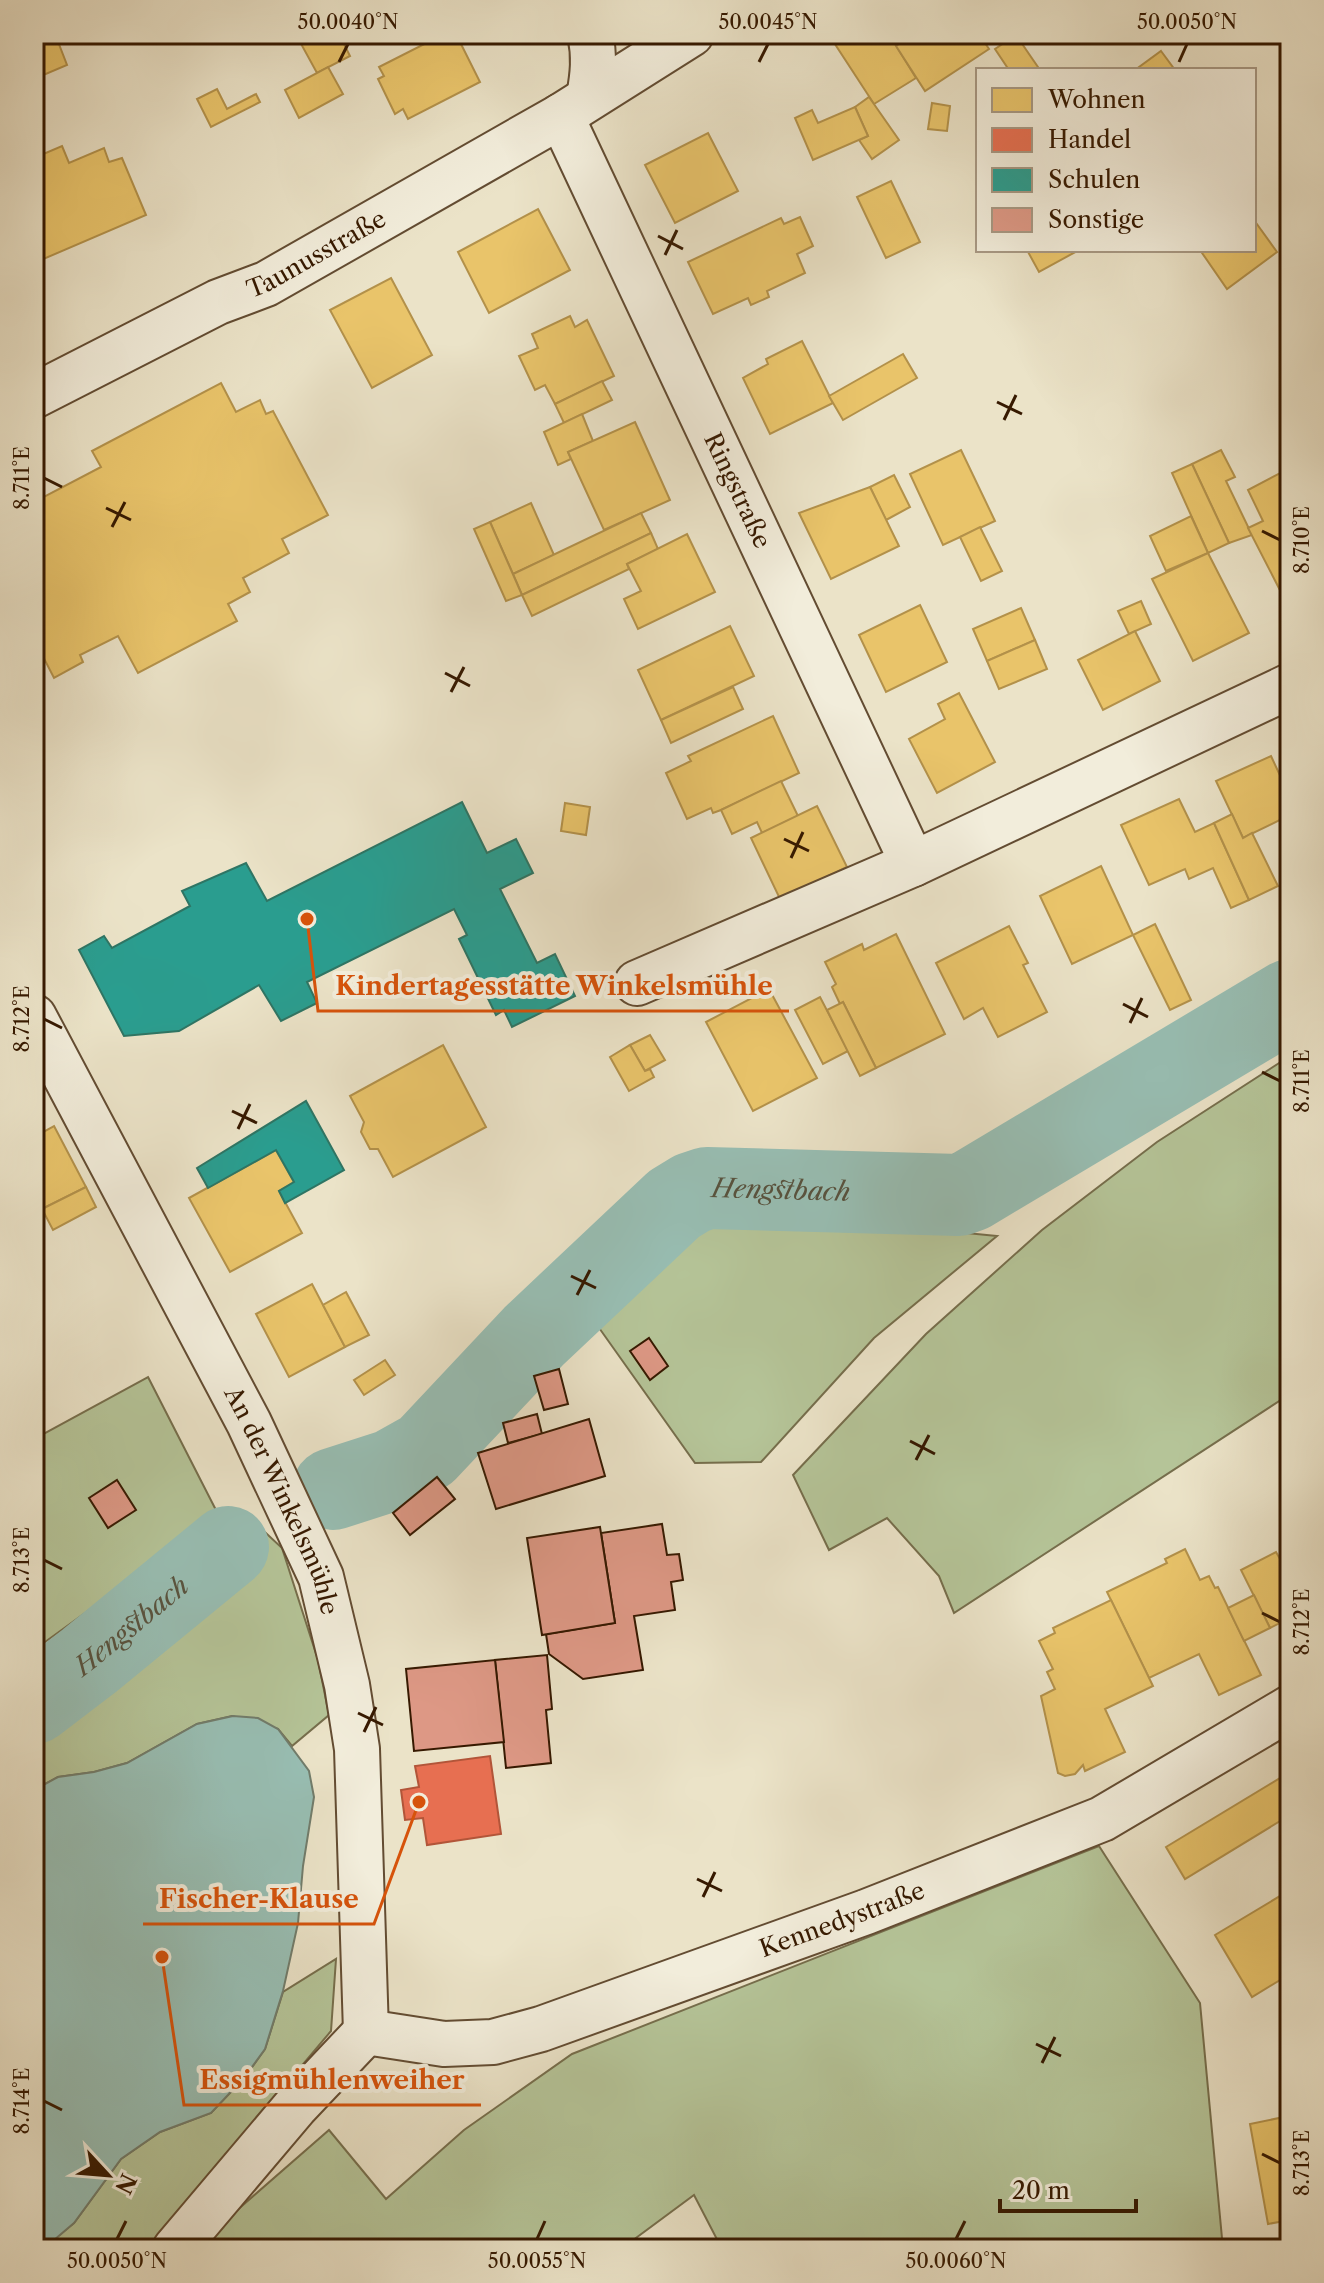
<svg xmlns="http://www.w3.org/2000/svg" width="1324" height="2283" viewBox="0 0 1324 2283" font-family="'Libre Caslon Text',serif">
<style>
.green{fill:#b5c498;stroke:#766e4c;stroke-width:2}
.water{fill:#98beb3;stroke:#717c6b;stroke-width:2}
.homes{fill:#e9c46a;stroke:#b3914a;stroke-width:2}
.shops{fill:#e76f51;stroke:#b25539;stroke-width:2}
.schools{fill:#2a9d8f;stroke:#2e7564;stroke-width:2}
.lines{fill:none;stroke-linecap:round;stroke-linejoin:round}
.river{stroke:#98beb3;stroke-width:82}
.building{fill:#dd9885;stroke:#361900;stroke-width:2}
.minor-casing{stroke:#634c32;stroke-width:48}
.minor{stroke:#f2eddb;stroke-width:44}
.ticks{fill:none;stroke:#361900;stroke-width:3}
.labels{text-anchor:middle;stroke-width:8;stroke-linejoin:round;paint-order:stroke}
.street-label{font-size:24px;fill:#361900;stroke:#f2eddb}
.water-label{font-size:26px;font-style:italic;fill:#58533f;stroke:#f2eddb}
.leader{fill:none;stroke:#d6530b;stroke-width:3}
.callout-dot{fill:#d6530b;stroke:#f2eddb;stroke-width:3}
.callout-label{font-size:26px;text-anchor:middle;font-weight:bold;fill:#d6530b;stroke:#f2eddb;stroke-width:8;stroke-linejoin:round;paint-order:stroke}
.neatline{fill:none;stroke:#361900;stroke-width:3}
.ticks-label{font-size:20px;text-anchor:middle;fill:#361900}
</style>
<rect width="100%" height="100%" fill="#ebe3c8"/>
<filter id="stains"><feTurbulence type="fractalNoise" baseFrequency=".0025" numOctaves="4"/><feColorMatrix values="0 0 0 0 .2 0 0 0 0 .09 0 0 0 0 .02 0 0 0 .5 -.17"/></filter>
<radialGradient id="worn" r=".72"><stop offset=".6" stop-color="#630" stop-opacity="0"/><stop offset="1" stop-color="#630" stop-opacity=".3"/></radialGradient>
<g class="green">
<polygon points="1290,1056 1290,1394 954,1613 939,1576 887,1518 829,1550 793,1475 926,1334 1042,1230 1157,1142"/>
<polygon points="712,1217 885,1225 997,1236 874,1338 761,1462 695,1463 597,1325"/>
<polygon points="148,1377 219,1516 34,1650 34,1439"/>
<polygon points="253,1521 282,1548 318,1660 329,1715 292,1746 278,1729 232,1716 197,1724 127,1763 94,1772 58,1777 34,1790 34,1681 189,1560"/>
<polygon points="1099,1846 1200,2003 1223,2249 722,2249 694,2195 621,2249 202,2249 227,2219 329,2130 386,2199 464,2130 572,2054"/>
<polygon points="336,1959 331,2031 147,2249 41,2249 74,2223 121,2159 160,2132 211,2113 244,2078 265,2049 283,1992"/>
</g>
<polygon class="water" points="233,1716 258,1718 278,1729 309,1771 314,1797 303,1866 298,1923 283,1991 265,2049 244,2078 211,2113 160,2132 121,2159 74,2223 47,2246 34,2249 34,1790 58,1777 94,1772 127,1763 197,1724"/>
<g class="homes">
<polygon points="34,34 55,34 67,65 34,79"/>
<polygon points="315,34 339,34 350,56 317,73 300,42"/>
<polygon points="444,34 456,34 480,82 408,119 403,109 395,114 378,79 384,76 379,67"/>
<polygon points="837,34 889,34 916,78 874,104 831,38"/>
<polygon points="913,34 979,34 989,49 925,91 896,46"/>
<polygon points="1016,35 1040,70 1009,70 995,49"/>
<polygon points="1161,51 1175,70 1135,70"/>
<polygon points="328,67 343,94 299,118 285,90"/>
<polygon points="217,89 227,109 256,94 260,102 211,127 197,99"/>
<polygon points="869,97 899,140 872,159 859,140 868,136 855,107"/>
<polygon points="932,103 950,106 947,131 928,129"/>
<polygon points="855,107 868,136 813,160 795,118 812,110 818,123"/>
<polygon points="708,133 738,191 675,223 645,165"/>
<polygon points="62,146 69,163 104,148 109,162 122,158 146,215 34,263 34,158"/>
<polygon points="891,181 920,242 886,258 857,197"/>
<polygon points="538,209 570,270 489,313 458,252"/>
<polygon points="800,217 813,246 797,254 805,273 767,291 769,297 751,305 748,298 713,314 688,262 781,218 784,224"/>
<polygon points="1254,220 1277,252 1227,289 1200,250 1254,250"/>
<polygon points="1027,250 1079,250 1039,272"/>
<polygon points="391,278 432,355 372,388 330,310"/>
<polygon points="570,316 575,327 587,320 614,376 555,404 545,385 535,390 519,356 538,348 532,334"/>
<polygon points="802,341 833,403 770,434 743,378 768,364 766,359"/>
<polygon points="903,354 917,378 843,420 829,396"/>
<polygon points="602,381 612,400 564,423 555,404"/>
<polygon points="221,383 236,412 260,400 266,414 273,411 328,515 282,539 289,553 243,578 250,592 228,604 237,621 138,673 118,636 80,655 83,662 54,678 34,639 34,482 42,498 101,467 92,451"/>
<polygon points="582,414 593,441 568,452 571,459 558,465 544,432"/>
<polygon points="635,422 670,500 604,530 568,452"/>
<polygon points="961,450 995,521 943,545 910,474"/>
<polygon points="1221,450 1235,477 1226,481 1252,535 1229,543 1192,464"/>
<polygon points="1192,464 1229,543 1208,553 1172,473"/>
<polygon points="1284,471 1290,482 1290,592 1283,596 1248,528 1263,521 1248,490"/>
<polygon points="894,475 910,507 886,520 870,487"/>
<polygon points="870,487 899,546 831,579 799,513"/>
<polygon points="531,503 554,555 513,574 490,522"/>
<polygon points="641,513 651,533 522,595 513,574"/>
<polygon points="1191,516 1208,553 1166,571 1150,536"/>
<polygon points="490,522 522,595 506,601 474,529"/>
<polygon points="980,527 1002,571 981,581 960,537"/>
<polygon points="651,533 658,549 627,564 629,569 532,616 522,595"/>
<polygon points="687,534 715,592 638,629 624,599 641,591 627,564"/>
<polygon points="1208,553 1249,633 1193,661 1152,579"/>
<polygon points="1141,601 1151,624 1129,634 1118,611"/>
<polygon points="920,605 947,662 886,692 859,635"/>
<polygon points="1021,608 1035,640 987,661 973,629"/>
<polygon points="730,626 754,676 661,720 638,670"/>
<polygon points="1135,631 1160,681 1103,710 1078,660"/>
<polygon points="1035,640 1047,669 999,689 987,661"/>
<polygon points="733,687 743,709 671,743 661,720"/>
<polygon points="959,693 995,762 937,793 909,739 945,719 938,704"/>
<polygon points="773,716 799,773 721,810 713,813 711,808 687,819 666,773 691,761 688,756"/>
<polygon points="1271,756 1290,797 1290,815 1243,838 1216,781"/>
<polygon points="781,781 798,816 762,833 757,822 732,834 721,810"/>
<polygon points="1179,799 1195,832 1214,823 1249,900 1231,908 1213,868 1189,879 1185,869 1149,885 1121,825"/>
<polygon points="565,803 590,807 586,835 561,831"/>
<polygon points="817,806 847,867 780,899 751,838"/>
<polygon points="1232,814 1243,838 1252,833 1278,886 1249,900 1214,823"/>
<polygon points="1101,866 1133,935 1072,964 1040,896"/>
<polygon points="1155,924 1191,1000 1170,1010 1133,935"/>
<polygon points="1009,926 1028,963 1023,965 1047,1012 998,1037 983,1008 964,1019 936,963"/>
<polygon points="896,934 945,1034 876,1068 843,1002 840,1004 832,987 836,984 825,962 862,944 864,950"/>
<polygon points="769,989 817,1078 753,1111 706,1022"/>
<polygon points="820,997 848,1051 823,1064 795,1010"/>
<polygon points="843,1002 876,1068 860,1076 827,1010"/>
<polygon points="650,1035 665,1060 645,1071 630,1045"/>
<polygon points="443,1045 486,1127 393,1177 378,1149 370,1149 361,1132 364,1122 350,1096"/>
<polygon points="630,1045 645,1071 650,1069 654,1077 629,1091 610,1057"/>
<polygon points="54,1126 86,1187 34,1213 34,1137"/>
<polygon points="276,1150 294,1182 279,1191 302,1233 230,1272 189,1198"/>
<polygon points="86,1187 96,1207 53,1230 42,1209"/>
<polygon points="312,1284 345,1347 289,1377 256,1314"/>
<polygon points="346,1292 369,1335 345,1347 323,1305"/>
<polygon points="385,1360 395,1375 364,1395 354,1380"/>
<polygon points="1185,1549 1200,1580 1209,1576 1215,1588 1218,1587 1261,1675 1219,1695 1199,1654 1149,1678 1107,1592 1167,1563 1165,1559"/>
<polygon points="1276,1552 1280,1559 1290,1554 1290,1618 1270,1628 1241,1570"/>
<polygon points="1254,1595 1270,1628 1244,1641 1228,1608"/>
<polygon points="1111,1600 1153,1686 1105,1709 1125,1752 1085,1771 1083,1765 1075,1774 1065,1776 1058,1773 1041,1696 1055,1689 1047,1672 1053,1669 1039,1641 1055,1633 1053,1628"/>
<polygon points="1290,1772 1290,1815 1185,1879 1166,1847"/>
<polygon points="1290,1890 1290,1974 1252,1997 1215,1935"/>
<polygon points="1284,2117 1290,2149 1290,2220 1268,2224 1250,2124"/>
</g>
<polygon class="shops" points="490,1756 501,1834 427,1845 423,1818 405,1820 401,1790 419,1787 415,1766"/>
<g class="schools">
<polygon points="462,802 487,853 516,839 533,873 500,889 537,963 555,954 575,996 512,1027 504,1010 496,1015 459,939 467,935 454,909 307,982 317,1003 281,1021 259,985 179,1031 124,1036 79,950 104,936 112,948 190,906 182,891 246,863 267,901"/>
<polygon points="306,1101 344,1170 285,1203 279,1191 294,1182 276,1150 208,1188 197,1168"/>
</g>
<g class="lines">
<g class="river">
<path id="s1" d="M333,1489L392,1470L426,1451L534,1336L674,1204L692,1193L707,1188L959,1195L970,1191L1290,1000"/>
<path id="s2" d="M34,1703L89,1661L228,1547"/>
</g>
</g>
<g class="building">
<polygon points="649,1338 668,1366 650,1380 630,1351"/>
<polygon points="559,1369 568,1404 544,1410 534,1376"/>
<polygon points="537,1414 542,1434 508,1443 503,1423"/>
<polygon points="589,1419 605,1476 496,1509 478,1453"/>
<polygon points="437,1477 455,1499 410,1535 393,1513"/>
<polygon points="117,1480 136,1510 108,1528 89,1498"/>
<polygon points="662,1524 667,1555 679,1554 683,1580 671,1582 675,1610 634,1616 643,1670 583,1679 549,1654 546,1634 615,1623 601,1533"/>
<polygon points="600,1527 615,1623 542,1635 527,1538"/>
<polygon points="547,1655 552,1709 546,1710 551,1763 506,1768 495,1660"/>
<polygon points="495,1660 504,1742 414,1751 406,1669"/>
</g>
<g class="lines">
<g class="minor-casing">
<g id="minor">
<path d="M589,97C593,75 595,56 590,34"/>
<path id="s3" d="M561,116L913,864L1290,686"/>
<path id="s4" d="M34,396L218,302L266,284L561,116L691,34"/>
<polyline points="637,983 913,864"/>
<path id="s5" d="M34,1017L249,1423L321,1577L347,1685L357,1749L366,2032"/>
<path id="s6" d="M366,2032L444,2044L493,2042L541,2029L866,1912L1102,1819L1290,1708"/>
<polyline points="175,2249 295,2107 366,2032"/>
</g>
</g>
<use href="#minor" class="minor"/>
</g>
<path class="ticks" d="M339,62L348,44M759,62L768,44M1179,62L1187,44M658,236L683,249M665,255L677,230M997,402L1022,414M1004,420L1016,395M44,478L62,487M106,508L131,520M112,527L125,502M1262,531L1280,540M445,673L470,686M451,692L464,667M784,839L809,851M791,858L803,832M1123,1004L1148,1017M44,1019L62,1028M1130,1023L1142,998M1262,1072L1280,1081M232,1111L257,1123M238,1129L250,1104M571,1276L596,1288M577,1295L590,1270M910,1441L935,1454M916,1460L929,1435M44,1560L62,1569M1262,1613L1280,1622M358,1713L383,1725M364,1732L376,1707M697,1879L722,1891M703,1897L715,1872M1036,2044L1061,2056M1042,2063L1055,2037M44,2101L62,2110M1262,2154L1280,2163M117,2239L126,2221M537,2239L545,2221M956,2239L965,2221"/>
<g class="labels">
<g class="street-label">
<text dy="8" stroke="none"><textPath href="#s4" startOffset="316">Taunusstraße</textPath></text>
<text dy="8" stroke="none"><textPath href="#s3" startOffset="414">Ringstraße</textPath></text>
<text dy="8" stroke="none"><textPath href="#s5" startOffset="544">An der Winkelsmühle</textPath></text>
<text dy="8" stroke="none"><textPath href="#s6" startOffset="498">Kennedystraße</textPath></text>
</g>
<g class="water-label">
<text dy="9" stroke="none"><textPath href="#s1" startOffset="562">Hengstbach</textPath></text>
<text dy="9" stroke="none"><textPath href="#s2" startOffset="124">Hengstbach</textPath></text>
</g>
</g>
<path class="leader" d="M307 919L318 1011H789M419 1802L374 1924H143M162 1957L184 2105H481"/>
<g class="callout-dot">
<circle cx="307" cy="919" r="8"/>
<circle cx="419" cy="1802" r="8"/>
<circle cx="162" cy="1957" r="8"/>
</g>
<g class="callout-label">
<text x="554" y="995">Kindertagesstätte Winkelsmühle</text>
<text x="259" y="1908">Fischer-Klause</text>
<text x="332" y="2089">Essigmühlenweiher</text>
</g>
<rect width="1324" height="2283" fill="none" stroke="#ebe3c8" stroke-width="88"/>
<rect x="976" y="68" width="280" height="184" fill="#f2eddb" stroke="#a79883" stroke-width="2"/>
<rect x="992" y="88" width="40" height="24" fill="#e9c46a" stroke="#a79883" stroke-width="2"/>
<text x="1048" y="108" font-size="24" fill="#361900">Wohnen</text>
<rect x="992" y="128" width="40" height="24" fill="#e76f51" stroke="#a79883" stroke-width="2"/>
<text x="1048" y="148" font-size="24" fill="#361900">Handel</text>
<rect x="992" y="168" width="40" height="24" fill="#2a9d8f" stroke="#a79883" stroke-width="2"/>
<text x="1048" y="188" font-size="24" fill="#361900">Schulen</text>
<rect x="992" y="208" width="40" height="24" fill="#dd9885" stroke="#a79883" stroke-width="2"/>
<text x="1048" y="228" font-size="24" fill="#361900">Sonstige</text>
<g transform="translate(108 2175) rotate(116)" stroke="#f2eddb" stroke-width="6" paint-order="stroke">
<path d="M0-6L14 30L0 20L-14 30Z" fill="#361900"/>
<text y="-12" font-size="22" font-weight="bold" text-anchor="middle" fill="#361900">N</text>
</g>
<path d="M1000 2199v12h136v-12" fill="none" stroke="#361900" stroke-width="4"/>
<text x="1012" y="2199" font-size="24" fill="#361900" stroke="#f2eddb" stroke-width="6" paint-order="stroke">20 m</text>
<rect x="44" y="44" width="1236" height="2195" class="neatline"/>
<g class="ticks-label">
<text x="348" y="29">50.0040°N</text>
<text x="768" y="29">50.0045°N</text>
<text x="1187" y="29">50.0050°N</text>
<text transform="translate(22 478) rotate(-90)" y="7">8.711°E</text>
<text transform="translate(1302 540) rotate(-90)" y="7">8.710°E</text>
<text transform="translate(22 1019) rotate(-90)" y="7">8.712°E</text>
<text transform="translate(1302 1081) rotate(-90)" y="7">8.711°E</text>
<text transform="translate(22 1560) rotate(-90)" y="7">8.713°E</text>
<text transform="translate(1302 1622) rotate(-90)" y="7">8.712°E</text>
<text transform="translate(22 2101) rotate(-90)" y="7">8.714°E</text>
<text transform="translate(1302 2163) rotate(-90)" y="7">8.713°E</text>
<text x="117" y="2268">50.0050°N</text>
<text x="537" y="2268">50.0055°N</text>
<text x="956" y="2268">50.0060°N</text>
</g>
<rect width="100%" height="100%" filter="url(#stains)"/>
<rect width="100%" height="100%" fill="url(#worn)"/>
</svg>
